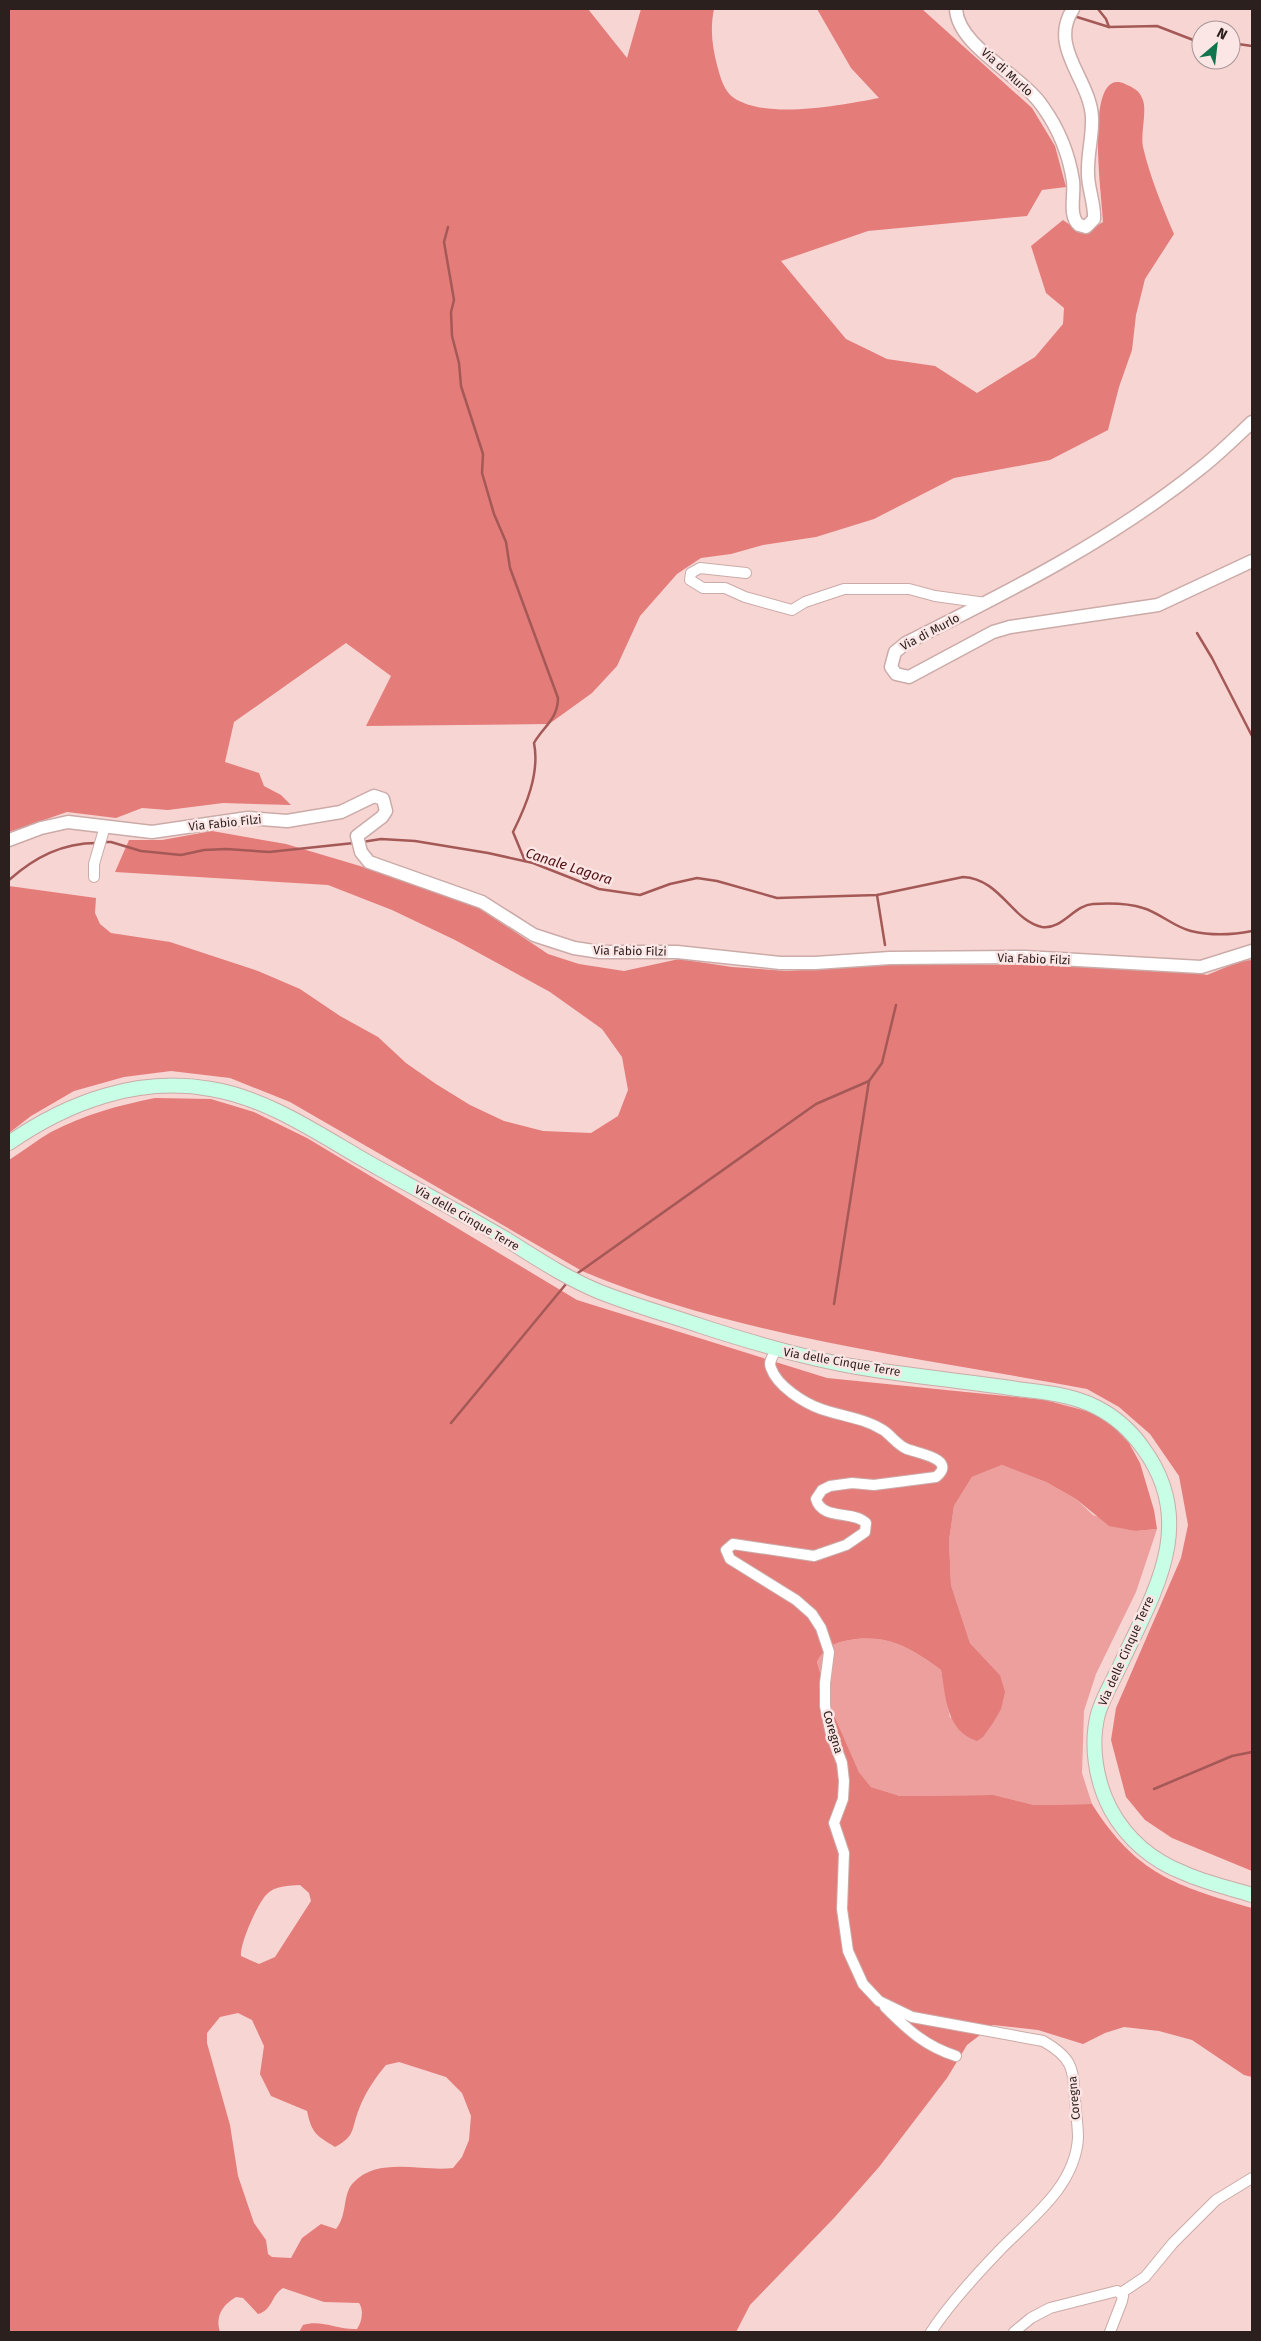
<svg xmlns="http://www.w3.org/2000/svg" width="1261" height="2341" viewBox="0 0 1261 2341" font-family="'Fira Sans',sans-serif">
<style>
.green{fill:#ec9f9c}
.forest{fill:#e47c7a;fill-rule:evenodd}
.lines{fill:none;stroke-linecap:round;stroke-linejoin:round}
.stream{stroke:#a45957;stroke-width:2.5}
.minor-casing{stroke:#cbaba8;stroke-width:12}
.tertiary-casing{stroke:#cbaba8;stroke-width:15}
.secondary-casing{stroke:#cbaba8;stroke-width:16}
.minor{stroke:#fff;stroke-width:10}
.tertiary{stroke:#fff;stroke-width:12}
.secondary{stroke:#c8fde6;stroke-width:14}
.labels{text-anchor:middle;stroke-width:5;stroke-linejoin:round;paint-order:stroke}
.street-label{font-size:12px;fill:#2c201f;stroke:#fbe6e5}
.water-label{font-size:14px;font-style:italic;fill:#521115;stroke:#fbe6e5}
</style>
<rect width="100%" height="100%" fill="#f7d5d3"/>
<path class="green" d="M1002,1465L1046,1482L1076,1499L1093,1515L1136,1531L1157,1529L1136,1592L1096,1674L1084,1711L1082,1773L1092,1804L1034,1805L994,1795L900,1796L871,1787L859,1772L830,1706L817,1662C825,1647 833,1643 850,1640C888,1634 911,1648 941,1670L950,1718L1000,1675L970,1643L951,1585L949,1541L954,1506L972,1477Z"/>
<g class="forest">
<path d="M9,9H588L627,58L641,9H714C710,28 712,46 717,65C720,76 724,92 734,98C767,120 842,105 879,98L851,68L817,9H922L1032,108L1055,146L1066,187L1042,190L1027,216L868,231L781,261L846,339L887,359L935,366L977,393L1035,357L1063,324L1064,308L1046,293L1031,246L1063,220L1076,229L1087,232L1103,222C1103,204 1082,64 1125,84C1132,87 1139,90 1142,98C1148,109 1140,133 1143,147C1150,177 1162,206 1174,234L1145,279L1136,315L1132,350L1119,387L1108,430L1050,460L954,478L874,519L816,537L763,545L731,554L701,558L677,574L640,616L617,666L592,693L549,724L366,726L391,676L346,643L234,722L225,762L259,773L264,786L281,795L291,805L223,803L168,810L142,808L116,818L67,812L9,832Z"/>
<path d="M212,831L286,844L360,866L479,908L548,954L579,964L624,971L679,959L732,967L787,971L900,964L1022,965L1183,970L1207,975L1241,961L1252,960V1871L1172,1838L1145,1820L1126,1797L1111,1740L1116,1708L1181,1558L1188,1525L1179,1476L1150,1434L1119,1407L1087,1389C919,1357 741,1338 582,1271L290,1102L230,1078L171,1071L124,1077L74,1091L31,1116L9,1133V886L96,898L95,913L100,924L111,933L170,942L258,971L300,989L340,1016L378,1037L406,1063L436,1084L470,1105L504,1121L543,1131L591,1133L618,1116L628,1090L622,1057L602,1029L550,992L455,940L392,910L328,885L115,872L129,840H162Z"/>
<path d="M155,1098L211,1099L254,1112L307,1138L577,1300L827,1378L1045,1400L1094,1413L1112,1425L1129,1443L1140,1463L1154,1510L1157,1529L1136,1531L1109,1526L1076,1499L1046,1482L1002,1465L972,1477L954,1506L949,1541L951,1585L970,1643L1000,1675L1005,1692L1001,1709L993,1723L983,1737L977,1741C946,1731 946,1697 941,1670C911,1648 888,1634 850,1640C833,1643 825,1647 817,1662L830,1706L859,1772L871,1787L900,1796L994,1795L1034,1805L1092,1804C1136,1874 1176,1886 1252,1908V2077L1244,2075L1192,2040L1159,2031L1124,2027L1105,2033L1083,2044L1038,2030L993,2025L967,2045L947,2078L879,2167L834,2218L750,2305L736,2332H299L303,2325C321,2319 338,2330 357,2329C362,2322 364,2310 359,2303L324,2302L283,2288C271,2295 273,2310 258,2314L243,2298L236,2297C222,2305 215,2317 220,2332H9V1160C23,1151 37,1140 51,1132C84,1115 119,1105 155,1098ZM300,1885L309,1893L311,1901L275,1957L259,1964L241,1956C240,1943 257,1905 266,1895C275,1885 289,1886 300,1885ZM238,2013L252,2020L264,2046L260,2074L271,2096L307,2111C312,2134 316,2135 335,2147C356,2136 351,2129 359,2109C365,2093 375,2078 386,2065L399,2062L446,2077L462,2093L471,2116L469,2140L462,2157L453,2168C422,2172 378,2156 353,2183C342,2195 348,2214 336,2229L321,2224L302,2238L291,2258L272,2257L268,2254L266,2240L254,2223L238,2176L230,2125L207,2043V2033L220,2017Z"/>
</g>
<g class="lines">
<g class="stream">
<polyline points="1098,9 1106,19 1109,27"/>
<polyline points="1077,17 1109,27 1157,26 1201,43"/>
<polyline points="1231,43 1252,46"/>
<path d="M448,227L444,242L454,300L451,312L452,336L459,363L461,386L483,454L482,473L494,514L506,542L510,568L558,698C558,719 543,727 534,743C540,773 526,806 513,832L525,861"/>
<polyline points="1197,633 1212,658 1252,736"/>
<polyline points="102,842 111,842 141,851 181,855 204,850 226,849 269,852 354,843"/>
<path d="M362,842L381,839L415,841L488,853L533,863L599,889L640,895L670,884L697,878L717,881L777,898L877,895L963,877C1001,879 1012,921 1042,927C1062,930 1074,905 1093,904C1109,903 1128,903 1143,908C1160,913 1174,927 1191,931C1212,936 1232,935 1252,931"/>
<path d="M9,880C35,857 62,843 97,843"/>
<polyline points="877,895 885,945"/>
<polyline points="575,1275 816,1104 869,1081"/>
<polyline points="834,1304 869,1081 882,1063 896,1005"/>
<polyline points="451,1423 566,1284"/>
<polyline points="1154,1789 1232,1756 1252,1752"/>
</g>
<g class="minor-casing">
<g id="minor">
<polyline points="746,573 700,568 691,573 690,580 703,588 725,588 745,597 792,610 805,602 844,589 909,589 935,596 986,603"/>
<polyline points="94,877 94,864 105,826"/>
<path d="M776,1350C773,1356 768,1362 771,1368C777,1386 804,1403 821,1409C841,1416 864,1418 883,1430C891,1435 897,1445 907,1449C917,1453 958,1459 936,1477L874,1485L852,1483L830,1486L822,1490L816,1499C822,1521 854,1510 866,1523L865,1532L846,1545L814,1556L733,1544L726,1550L730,1559L796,1600L812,1614L821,1628L829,1652L825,1683V1706L831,1734L842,1763L844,1781L843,1799L834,1823L844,1853L842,1909L848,1951L863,1984L879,2001L912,2017L1043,2041C1073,2058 1073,2068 1075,2100C1076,2112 1078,2126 1078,2138C1075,2187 1030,2219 999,2251C975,2276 950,2303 931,2332"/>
<path d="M885,2007C908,2030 925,2046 956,2056"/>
<polyline points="1121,2293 1145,2277 1173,2243 1216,2200 1252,2178"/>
<polyline points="1014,2332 1031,2318 1050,2308 1117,2291 1123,2296 1122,2301 1110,2332"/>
</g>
</g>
<g class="tertiary-casing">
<g id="tertiary">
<path d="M956,9C958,47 1022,75 1043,107C1058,128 1069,155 1073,181C1075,194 1068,216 1079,225L1086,227L1094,219C1095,204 1088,189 1088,174C1087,155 1093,136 1092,117C1090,79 1048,47 1073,9"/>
<path d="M1252,422C1236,437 1219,454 1201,468C1112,540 1008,592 906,643L895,652L891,667L896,674L909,677L993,632L1010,627L1158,605L1252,561"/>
<polyline points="9,840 41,828 68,822 152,832 248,818 287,821 341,812 374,796 383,799 386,811 382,817 357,836 361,852 369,862 482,902 534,935 574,948 600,952 677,952 780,963 815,963 890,958 1025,957 1201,967 1252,951"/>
</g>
</g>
<g class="secondary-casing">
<path id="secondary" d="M9,1143C68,1102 138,1076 211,1089C272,1099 327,1140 380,1169C422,1192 465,1215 506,1239C536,1258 566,1278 600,1292C633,1305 668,1315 701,1326C753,1343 804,1358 857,1367C910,1376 964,1381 1017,1389C1044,1392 1072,1395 1096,1407C1114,1416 1131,1431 1143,1448C1196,1520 1158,1586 1124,1657C1116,1676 1104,1694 1098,1714C1090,1745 1096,1782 1111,1810C1127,1839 1153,1861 1184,1873C1206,1883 1230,1888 1252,1895"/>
</g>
<use href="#minor" class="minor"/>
<use href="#tertiary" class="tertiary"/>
<use href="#secondary" class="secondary"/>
</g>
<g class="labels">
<g class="street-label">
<text transform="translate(1007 72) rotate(42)" y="4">Via di Murlo</text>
<text transform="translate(930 632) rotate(-28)" y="4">Via di Murlo</text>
<text transform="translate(225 823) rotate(-6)" y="4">Via Fabio Filzi</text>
<text transform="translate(630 951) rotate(1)" y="4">Via Fabio Filzi</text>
<text transform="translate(1034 959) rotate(2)" y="4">Via Fabio Filzi</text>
<text transform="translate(467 1218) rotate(30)" y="4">Via delle Cinque Terre</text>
<text transform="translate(842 1362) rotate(10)" y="4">Via delle Cinque Terre</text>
<text transform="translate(1126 1651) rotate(-66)" y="4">Via delle Cinque Terre</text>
<text transform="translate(833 1732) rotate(74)" y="4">Coregna</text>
<text transform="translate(1074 2098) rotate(-95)" y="4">Coregna</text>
</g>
<g class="water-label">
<text transform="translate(569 866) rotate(18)" y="5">Canale Lagora</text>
</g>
</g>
<rect width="1261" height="2341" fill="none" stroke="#2c201f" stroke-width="20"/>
<g transform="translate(1216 45) rotate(28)"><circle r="24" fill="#fbe6e5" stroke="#a89796"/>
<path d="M0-4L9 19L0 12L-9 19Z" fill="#10744c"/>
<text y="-8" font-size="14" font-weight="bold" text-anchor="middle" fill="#2c201f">N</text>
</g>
</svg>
